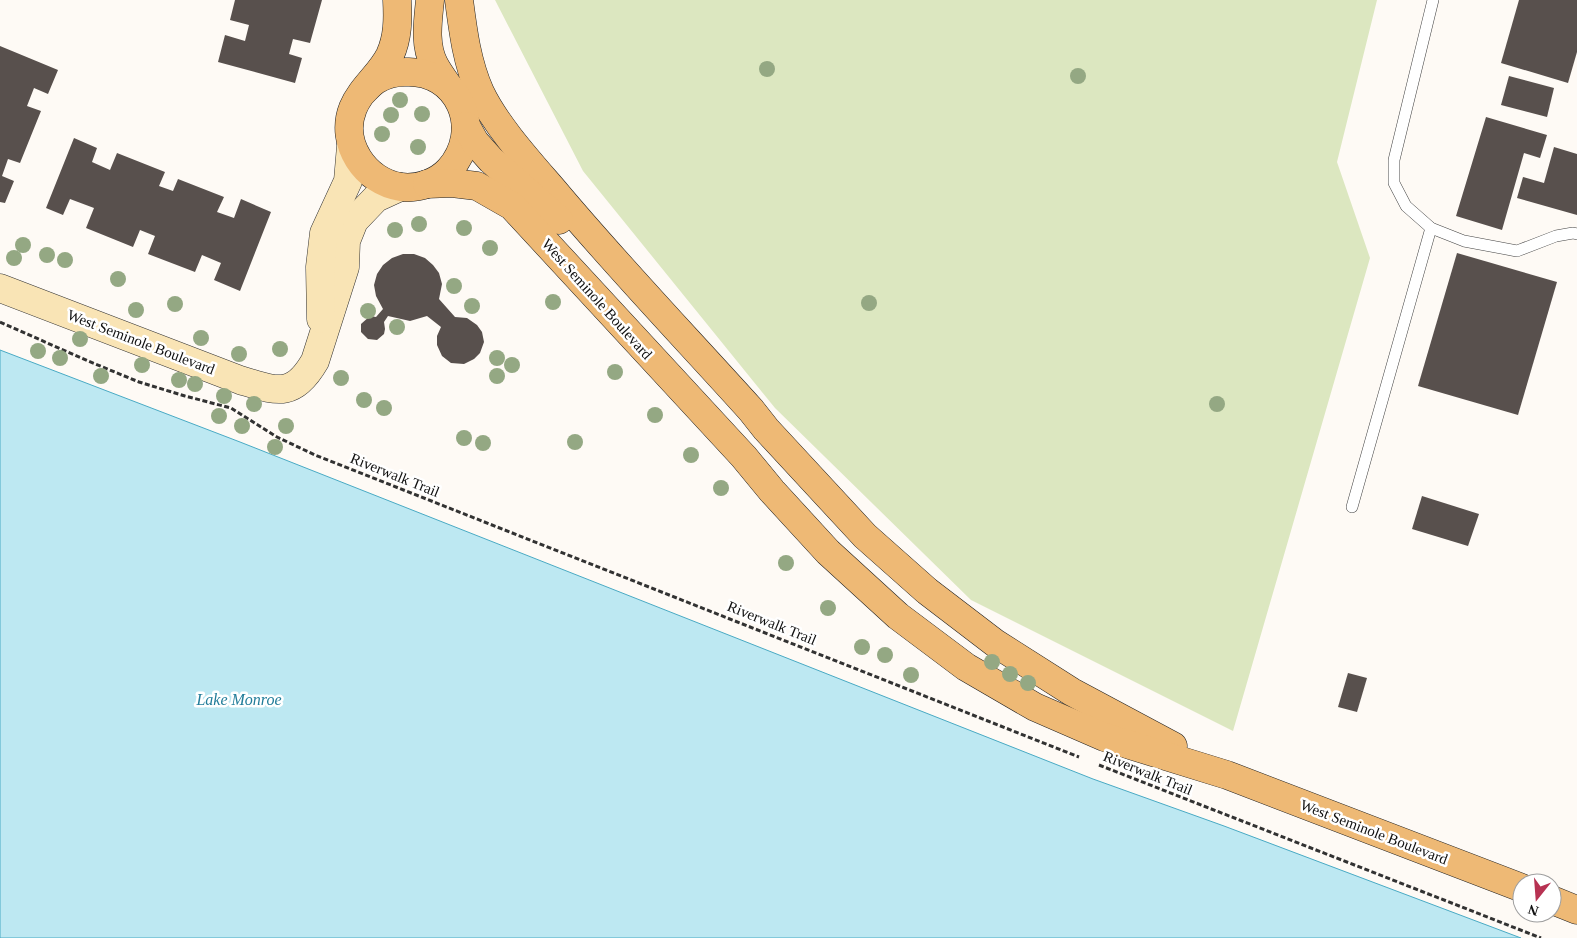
<svg xmlns="http://www.w3.org/2000/svg" width="1577" height="938" viewBox="0 0 1577 938" font-family="'Times New Roman',serif">
<style>
.green{fill:#dce7c0}
.water{fill:#bde8f2;stroke:#49aac4}
.building{fill:#58504d}
.lines{fill:none;stroke-linecap:round;stroke-linejoin:round}
.service-casing{stroke:#434343;stroke-width:12}
.secondary-casing{stroke:#323232;stroke-width:29}
.primary-casing{stroke:#212121;stroke-width:29}
.path{stroke:#323232;stroke-width:3;stroke-dasharray:5 2.5;stroke-linecap:butt}
.service{stroke:#fff;stroke-width:11}
.secondary{stroke:#f9e4b5;stroke-width:28}
.primary{stroke:#eeb975;stroke-width:28}
.tree{fill:#94a883}
.labels{text-anchor:middle;stroke-width:5;stroke-linejoin:round;paint-order:stroke}
.street-label{font-size:15px;fill:#101010;stroke:#fff}
.water-label{font-size:16px;font-style:italic;fill:#227d9a;stroke:#fff}
</style>
<rect width="100%" height="100%" fill="#fefaf5"/>
<polygon class="green" points="495,0 1377,0 1337,162 1370,258 1233,731 971,600 775,408 583,171"/>
<polygon class="water" points="0,350 240,442 1093,779 1224,826 1521,938 0,938"/>
<g class="building">
<polygon points="235,0 322,0 310,43 293,39 289,54 302,58 295,83 218,62 225,35 245,41 249,25 230,20"/>
<polygon points="1519,0 1577,0 1577,52 1568,83 1501,63"/>
<polygon points="0,46 58,70 48,94 34,88 27,106 41,111 20,163 8,159 2,176 14,181 5,203 0,202"/>
<polygon points="1509,76 1554,88 1547,117 1501,105"/>
<polygon points="1486,117 1547,135 1540,158 1524,153 1502,230 1456,216"/>
<polygon points="74,138 97,148 92,162 110,170 117,153 165,172 159,186 173,191 178,179 224,197 217,212 234,218 241,199 271,212 240,291 214,280 221,263 202,255 195,272 148,254 155,236 140,230 133,247 86,228 94,208 70,199 63,215 46,208"/>
<polygon points="1554,147 1577,154 1577,215 1517,198 1523,177 1544,183"/>
<polygon points="1457,253 1557,282 1518,415 1418,386"/>
<polygon points="403,254 414,254 425,258 433,265 439,273 442,284 439,299 455,317 467,318 477,325 482,332 484,342 480,353 474,359 464,364 451,363 442,356 437,345 437,336 441,327 427,316 410,321 388,316 384,322 385,329 384,334 377,340 368,339 361,332 361,324 370,316 376,317 383,309 376,296 374,285 377,274 383,265 392,258"/>
<polygon points="1422,496 1479,514 1468,546 1412,529"/>
<polygon points="1348,673 1367,678 1357,712 1338,707"/>
</g>
<g class="lines">
<g class="service-casing">
<g id="service">
<polyline points="1433,0 1394,160 1394,183 1406,206 1431,228 1464,241 1517,251 1556,236 1573,233 1577,234"/>
<polyline points="1352,507 1431,228"/>
</g>
</g>
<g class="secondary-casing">
<g id="secondary">
<path d="M0,288L240,380C277,391 293,399 315,361L345,267L346,241L354,221L376,198L400,187"/>
<polyline points="321,319 320,267 324,233 348,181 351,146"/>
</g>
</g>
<g class="primary-casing">
<g id="primary">
<path d="M430,0C428,21 424,44 434,64C438,72 444,80 449,87"/>
<path d="M459,0C463,31 467,63 480,92C496,126 531,164 555,192C618,267 686,338 751,410L766,429L865,536L927,591L995,643L1072,692L1173,746"/>
<path d="M362,93C366,89 371,83 376,80C384,75 395,72 405,72C459,69 485,130 449,170C437,183 418,189 401,187C365,182 339,143 353,108C361,88 381,74 390,55C398,37 398,20 397,0"/>
<polyline points="466,126 475,142 491,160 559,220"/>
<polyline points="427,184 452,183 477,186 512,206 744,457 772,491 828,552 898,616 966,667 1035,707 1104,737 1227,775 1522,888"/>
<polyline points="1552,900 1577,910"/>
</g>
</g>
<g class="path">
<polyline points="0,322 88,361 139,382 185,396 231,408 277,437 315,455 1079,757"/>
<polyline points="1099,765 1541,938"/>
</g>
<use href="#service" class="service"/>
<use href="#secondary" class="secondary"/>
<use href="#primary" class="primary"/>
</g>
<g class="tree">
<circle cx="767" cy="69" r="8"/>
<circle cx="1078" cy="76" r="8"/>
<circle cx="400" cy="100" r="8"/>
<circle cx="422" cy="114" r="8"/>
<circle cx="391" cy="115" r="8"/>
<circle cx="382" cy="134" r="8"/>
<circle cx="418" cy="147" r="8"/>
<circle cx="419" cy="224" r="8"/>
<circle cx="464" cy="228" r="8"/>
<circle cx="395" cy="230" r="8"/>
<circle cx="23" cy="245" r="8"/>
<circle cx="490" cy="248" r="8"/>
<circle cx="47" cy="255" r="8"/>
<circle cx="14" cy="258" r="8"/>
<circle cx="65" cy="260" r="8"/>
<circle cx="118" cy="279" r="8"/>
<circle cx="454" cy="286" r="8"/>
<circle cx="553" cy="302" r="8"/>
<circle cx="869" cy="303" r="8"/>
<circle cx="175" cy="304" r="8"/>
<circle cx="472" cy="306" r="8"/>
<circle cx="136" cy="310" r="8"/>
<circle cx="368" cy="311" r="8"/>
<circle cx="397" cy="327" r="8"/>
<circle cx="201" cy="338" r="8"/>
<circle cx="80" cy="339" r="8"/>
<circle cx="280" cy="349" r="8"/>
<circle cx="38" cy="351" r="8"/>
<circle cx="239" cy="354" r="8"/>
<circle cx="60" cy="358" r="8"/>
<circle cx="497" cy="358" r="8"/>
<circle cx="142" cy="365" r="8"/>
<circle cx="512" cy="365" r="8"/>
<circle cx="615" cy="372" r="8"/>
<circle cx="101" cy="376" r="8"/>
<circle cx="497" cy="376" r="8"/>
<circle cx="341" cy="378" r="8"/>
<circle cx="179" cy="380" r="8"/>
<circle cx="195" cy="384" r="8"/>
<circle cx="224" cy="396" r="8"/>
<circle cx="364" cy="400" r="8"/>
<circle cx="254" cy="404" r="8"/>
<circle cx="1217" cy="404" r="8"/>
<circle cx="384" cy="408" r="8"/>
<circle cx="655" cy="415" r="8"/>
<circle cx="219" cy="416" r="8"/>
<circle cx="242" cy="426" r="8"/>
<circle cx="286" cy="426" r="8"/>
<circle cx="464" cy="438" r="8"/>
<circle cx="575" cy="442" r="8"/>
<circle cx="483" cy="443" r="8"/>
<circle cx="275" cy="447" r="8"/>
<circle cx="691" cy="455" r="8"/>
<circle cx="721" cy="488" r="8"/>
<circle cx="786" cy="563" r="8"/>
<circle cx="828" cy="608" r="8"/>
<circle cx="862" cy="647" r="8"/>
<circle cx="885" cy="655" r="8"/>
<circle cx="992" cy="662" r="8"/>
<circle cx="1010" cy="674" r="8"/>
<circle cx="911" cy="675" r="8"/>
<circle cx="1028" cy="683" r="8"/>
</g>
<g class="labels">
<g class="street-label">
<text transform="translate(597 299) rotate(48)" y="5">West Seminole Boulevard</text>
<text transform="translate(141 342) rotate(21)" y="5">West Seminole Boulevard</text>
<text transform="translate(395 475) rotate(22)" y="5">Riverwalk Trail</text>
<text transform="translate(772 623) rotate(22)" y="5">Riverwalk Trail</text>
<text transform="translate(1148 773) rotate(22)" y="5">Riverwalk Trail</text>
<text transform="translate(1374 832) rotate(21)" y="5">West Seminole Boulevard</text>
</g>
<g class="water-label">
<text x="239" y="705">Lake Monroe</text>
</g>
</g>
<g transform="translate(1537 898) rotate(197)"><circle r="24" fill="#ffffff" stroke="#9f9f9f"/>
<path d="M0-4L9 19L0 12L-9 19Z" fill="#b73252"/>
<text y="-8" font-size="14" font-weight="bold" text-anchor="middle" fill="#101010">N</text>
</g>
</svg>
